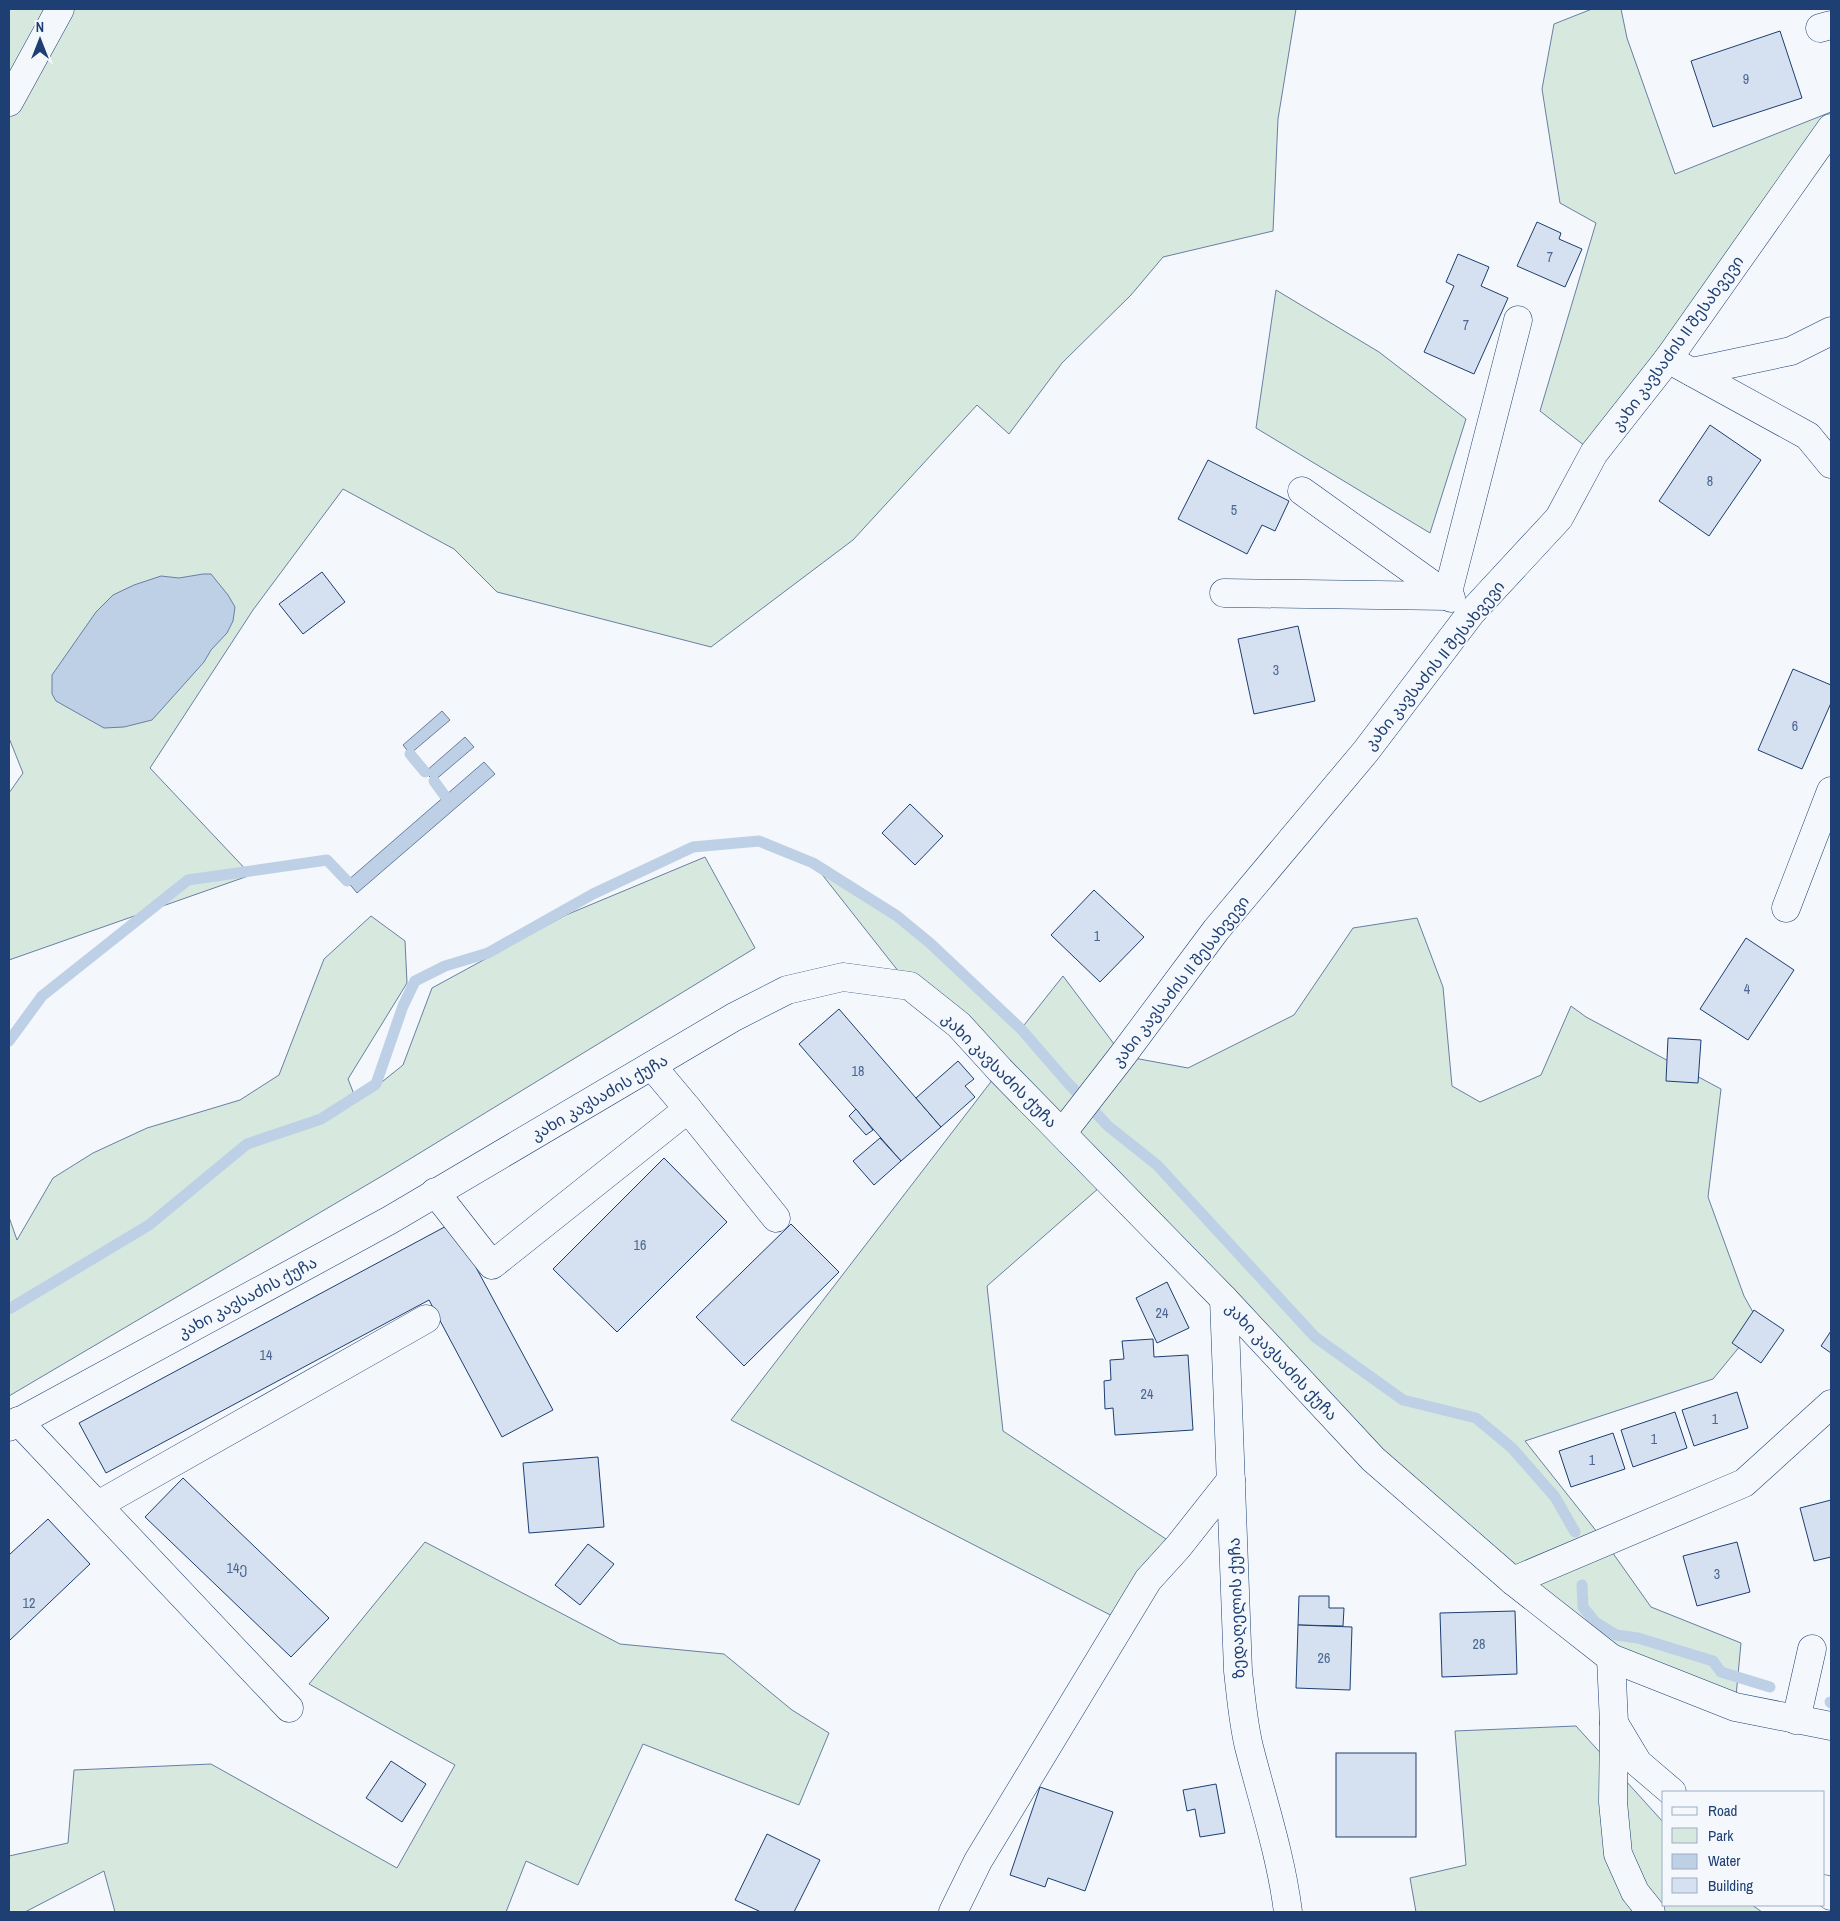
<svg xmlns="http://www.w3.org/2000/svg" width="1840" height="1921" viewBox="0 0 1840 1921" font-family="'Archivo Narrow','Noto Sans Georgian',sans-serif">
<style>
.green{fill:#d7e8df;stroke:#687fa3}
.water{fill:#bed0e5;stroke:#687fa3}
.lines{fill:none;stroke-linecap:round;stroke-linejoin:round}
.stream{stroke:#bed0e5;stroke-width:11}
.building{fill:#d5e0f0;stroke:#1d3f73}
.minor-casing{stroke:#1d3f73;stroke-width:29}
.minor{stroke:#f4f7fb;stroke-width:28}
.labels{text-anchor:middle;stroke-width:4;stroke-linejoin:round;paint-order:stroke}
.number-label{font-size:14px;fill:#4b6792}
.street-label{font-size:16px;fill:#1d3f73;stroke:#f4f7fb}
</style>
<rect width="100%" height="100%" fill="#f4f7fb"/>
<g class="green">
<polygon points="9,9 1296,9 1278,119 1273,231 1163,257 1131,295 1062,363 1009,434 977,405 853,540 711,647 497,592 454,549 343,489 253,610 150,768 251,875 9,960 9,793 23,773 9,738"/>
<polygon points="1592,9 1621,9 1627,38 1675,174 1831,112 1831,128 1594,453 1540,411 1596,223 1560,203 1542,89 1554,24"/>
<polygon points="1276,290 1379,352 1466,419 1430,533 1256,428"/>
<polygon points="705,857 755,948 387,1173 9,1396 9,1217 17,1240 53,1178 93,1153 147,1128 240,1100 279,1075 324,959 371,916 405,941 407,983 348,1079 357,1102 403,1065 432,988 566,915"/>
<polygon points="813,863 897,916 931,944 1021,1029 1063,976 1123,1056 1188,1068 1294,1015 1353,928 1417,918 1443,987 1452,1086 1480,1102 1541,1075 1571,1006 1586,1017 1721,1089 1708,1197 1744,1296 1759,1323 1713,1379 1525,1441 1605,1542 1651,1607 1741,1643 1735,1707 1677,1685 1513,1581 1108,1180 987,1286 1003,1431 1178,1547 1122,1621 731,1420 1000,1070 910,986"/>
<polygon points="425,1542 620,1644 724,1654 792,1710 829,1733 799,1805 643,1744 578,1885 526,1861 506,1912 115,1912 104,1871 25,1912 9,1912 9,1856 68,1843 74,1770 211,1764 397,1868 455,1765 309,1684"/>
<polygon points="1576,1726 1664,1823 1664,1905 1752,1905 1762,1912 1416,1912 1410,1878 1466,1865 1455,1731"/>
</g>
<g class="water">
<polygon points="203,574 211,574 228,595 235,607 233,621 227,633 211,650 204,662 152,720 124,727 104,728 56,701 52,694 52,675 96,612 113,595 134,585 161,576 179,578"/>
<polygon points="442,711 450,720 410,754 403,745"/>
<polygon points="465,737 474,747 434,781 425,772"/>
<polygon points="484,762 495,774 357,893 347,881"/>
</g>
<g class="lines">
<g class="stream">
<polyline points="410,754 425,772"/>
<polyline points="434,781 445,796"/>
<polyline points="9,1041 42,996 188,880 327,860 347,881"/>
<polyline points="9,1309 149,1225 247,1144 321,1119 376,1084 403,1006 415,981 445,966 488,953 593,894 693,847 759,841 813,863 897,916 931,944 1021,1029 1067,1082 1108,1126 1157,1165 1315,1337 1403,1400 1476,1418 1512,1448 1555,1497 1575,1532"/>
<polyline points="1582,1585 1583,1607 1595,1622 1616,1635 1638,1638 1713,1661 1721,1672 1770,1687"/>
<polyline points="1830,1702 1831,1703"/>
</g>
</g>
<g class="building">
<polygon points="1780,31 1802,98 1713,127 1691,61"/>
<polygon points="1537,222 1561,233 1559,239 1582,249 1565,287 1517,266"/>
<polygon points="1458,254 1489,267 1481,286 1508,298 1474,374 1424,352 1454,286 1446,282"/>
<polygon points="1710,425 1761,460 1709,536 1659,501"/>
<polygon points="1208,460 1289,501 1275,531 1262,525 1247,554 1178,519"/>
<polygon points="322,572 345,602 303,634 279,604"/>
<polygon points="1298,626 1315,701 1254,714 1238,639"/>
<polygon points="1793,669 1831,685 1831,703 1802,769 1758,750"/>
<polygon points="910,804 943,836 915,865 882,833"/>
<polygon points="1094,890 1144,937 1100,982 1051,935"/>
<polygon points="1746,938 1794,970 1748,1040 1700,1009"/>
<polygon points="839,1009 941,1127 901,1161 799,1044"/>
<polygon points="1668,1038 1701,1040 1698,1083 1666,1081"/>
<polygon points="958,1061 974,1079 965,1086 975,1097 941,1127 916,1098"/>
<polygon points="856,1109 873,1130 866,1135 849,1116"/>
<polygon points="880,1138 901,1161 874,1185 853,1161"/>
<polygon points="664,1158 727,1222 617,1332 553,1269"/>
<polygon points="452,1223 553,1410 502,1437 429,1300 106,1473 79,1423"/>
<polygon points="791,1224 839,1272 744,1366 696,1317"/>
<polygon points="1167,1282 1189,1328 1157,1343 1136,1298"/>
<polygon points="1754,1310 1784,1330 1761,1363 1732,1343"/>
<polygon points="1831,1331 1831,1353 1821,1346"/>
<polygon points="1153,1339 1154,1357 1188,1355 1193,1430 1115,1435 1113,1408 1105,1409 1104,1381 1111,1380 1110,1360 1124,1359 1122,1341"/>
<polygon points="1737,1392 1748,1428 1694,1446 1682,1410"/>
<polygon points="1675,1412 1687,1448 1633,1467 1621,1430"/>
<polygon points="1613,1433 1625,1469 1571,1487 1559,1451"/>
<polygon points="598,1457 604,1527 529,1533 523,1463"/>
<polygon points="183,1478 329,1618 291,1657 145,1517"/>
<polygon points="1831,1500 1831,1557 1814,1561 1800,1508"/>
<polygon points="48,1519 90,1564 9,1641 9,1555"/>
<polygon points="1737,1542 1750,1592 1697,1606 1683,1556"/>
<polygon points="588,1544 614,1564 580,1605 555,1585"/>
<polygon points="1299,1596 1329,1596 1329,1608 1344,1608 1343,1626 1298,1625"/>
<polygon points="1515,1611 1517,1674 1442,1677 1440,1613"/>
<polygon points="1298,1625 1352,1627 1350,1690 1296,1688"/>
<rect x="1336" y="1753" width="80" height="84"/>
<polygon points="391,1761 426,1784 402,1822 366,1798"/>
<polygon points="1216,1784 1225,1833 1200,1837 1195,1809 1187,1811 1183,1790"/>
<polygon points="1040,1787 1113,1812 1085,1891 1048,1878 1045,1887 1010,1875"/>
<polygon points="767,1834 820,1860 794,1912 761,1912 735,1900"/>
</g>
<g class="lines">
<g class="minor-casing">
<g id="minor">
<polyline points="1820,28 1831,25"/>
<polyline points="9,102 60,9"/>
<polyline points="1668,359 1808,436 1831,464"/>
<polyline points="1692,372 1791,351 1831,331"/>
<polyline points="1302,491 1451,598"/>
<polyline points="1224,593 1447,596 1518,320"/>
<polyline points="1786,908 1831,791"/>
<polyline points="688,1109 776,1218"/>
<polyline points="1063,1132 1122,1056 1216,930 1366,751 1471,613 1559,518 1594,453 1668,359 1831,128"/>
<polyline points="435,1192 492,1265 688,1109 652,1066"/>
<path d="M1224,1299L1238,1671C1241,1697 1243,1722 1249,1747C1263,1802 1281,1856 1288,1912"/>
<polyline points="18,1421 289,1708"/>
<polyline points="9,1427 390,1220 734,1017 787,990 843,977 910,986 959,1025 1000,1070 1224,1299 1373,1459 1513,1581 1611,1658 1735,1707 1831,1726"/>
<polyline points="98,1505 426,1319"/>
<polyline points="1513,1581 1744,1483 1831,1404"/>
<polyline points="1611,1658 1614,1723 1638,1763 1672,1792"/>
<polyline points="1796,1720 1812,1649"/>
<polyline points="1614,1723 1613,1802 1618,1854 1635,1892 1651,1912"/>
<polyline points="1824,1889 1831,1896"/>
<polyline points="953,1912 978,1861 1148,1580 1178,1547 1231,1480"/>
</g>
</g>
<use href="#minor" class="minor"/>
</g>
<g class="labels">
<g class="number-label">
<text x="1746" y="84">9</text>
<text x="1550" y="262">7</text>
<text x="1466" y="330">7</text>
<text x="1710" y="486">8</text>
<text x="1234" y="515">5</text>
<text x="1276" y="675">3</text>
<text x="1795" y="731">6</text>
<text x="1097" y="941">1</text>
<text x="1747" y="994">4</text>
<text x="858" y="1076">18</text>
<text x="640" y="1250">16</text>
<text x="1162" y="1318">24</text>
<text x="266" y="1360">14</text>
<text x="1147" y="1399">24</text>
<text x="1715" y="1424">1</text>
<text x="1654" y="1444">1</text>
<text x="1592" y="1465">1</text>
<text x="237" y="1573">14ე</text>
<text x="1717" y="1579">3</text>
<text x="29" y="1608">12</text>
<text x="1479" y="1649">28</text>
<text x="1324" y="1663">26</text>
</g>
<g class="street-label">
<text transform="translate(1677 343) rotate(-54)" y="6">კახი კავსაძის II შესახვევი</text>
<text transform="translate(1434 665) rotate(-51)" y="6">კახი კავსაძის II შესახვევი</text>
<text transform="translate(1180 981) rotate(-52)" y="6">კახი კავსაძის II შესახვევი</text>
<text transform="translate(1000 1070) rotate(45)" y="6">კახი კავსაძის ქუჩა</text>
<text transform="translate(599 1097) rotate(-30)" y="6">კახი კავსაძის ქუჩა</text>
<text transform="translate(247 1297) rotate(-28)" y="6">კახი კავსაძის ქუჩა</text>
<text transform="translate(1282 1361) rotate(47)" y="6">კახი კავსაძის ქუჩა</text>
<text transform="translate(1236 1608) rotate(-92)" y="6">ზედაღელის ქუჩა</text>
</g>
</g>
<rect width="1840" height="1921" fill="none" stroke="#1d3f73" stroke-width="20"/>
<rect x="1662" y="1791" width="162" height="115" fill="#f4f7fb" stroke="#9eadc5"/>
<rect x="1672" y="1807" width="25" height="8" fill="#f4f7fb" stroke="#9eadc5"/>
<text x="1708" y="1816" font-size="15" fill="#1d3f73">Road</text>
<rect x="1672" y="1828" width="25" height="15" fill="#d7e8df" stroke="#9eadc5"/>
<text x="1708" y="1841" font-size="15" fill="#1d3f73">Park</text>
<rect x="1672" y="1854" width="25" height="15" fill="#bed0e5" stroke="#9eadc5"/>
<text x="1708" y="1866" font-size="15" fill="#1d3f73">Water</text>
<rect x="1672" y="1878" width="25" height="15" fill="#d5e0f0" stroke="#9eadc5"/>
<text x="1708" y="1891" font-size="15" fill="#1d3f73">Building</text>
<g transform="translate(40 40)" stroke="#f4f7fb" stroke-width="4" paint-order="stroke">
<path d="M0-4L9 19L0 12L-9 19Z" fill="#1d3f73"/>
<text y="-8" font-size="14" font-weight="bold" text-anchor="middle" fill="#1d3f73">N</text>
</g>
</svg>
